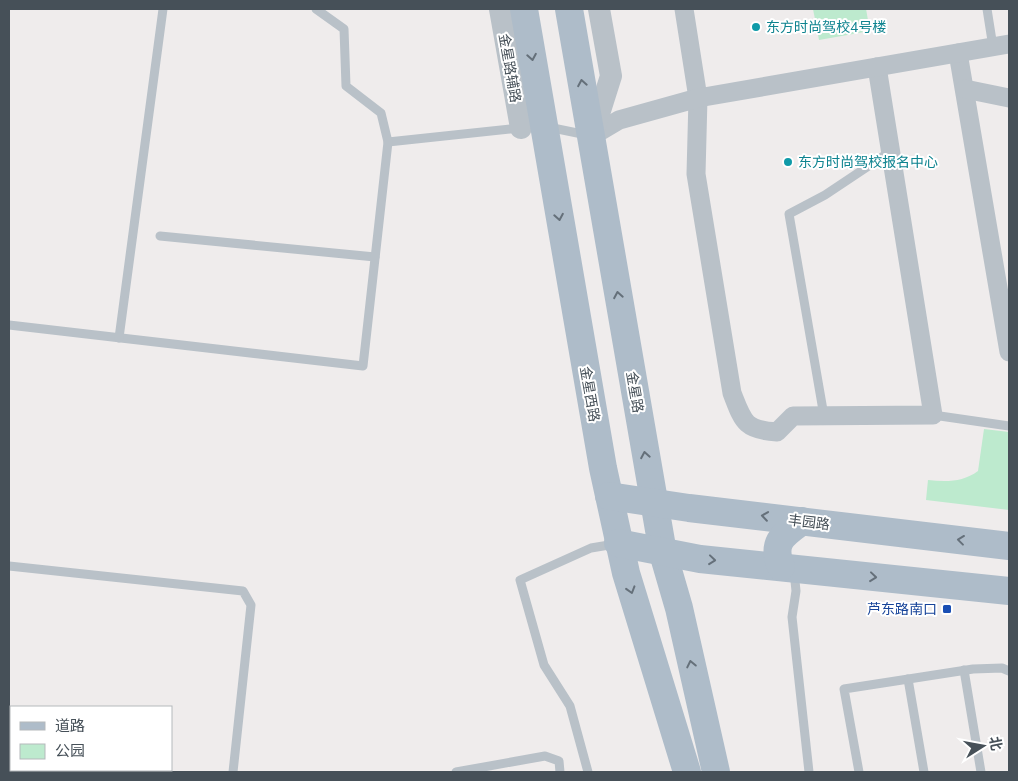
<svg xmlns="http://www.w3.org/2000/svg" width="1018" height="781" viewBox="0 0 1018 781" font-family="'Nunito Sans','Noto Sans SC',sans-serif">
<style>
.green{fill:#bdeace}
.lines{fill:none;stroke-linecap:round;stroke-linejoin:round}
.service{stroke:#b9c1c8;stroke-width:9}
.minor{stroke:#b9c1c8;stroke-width:19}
.tertiary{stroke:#b9c1c8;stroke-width:22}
.primary{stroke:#aebcc9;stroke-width:28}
.oneway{stroke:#65707a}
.culture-dot{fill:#0f9aa8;stroke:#fff;stroke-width:2}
.transit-dot{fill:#1a4fb4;stroke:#fff;stroke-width:2}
.labels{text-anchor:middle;stroke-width:4;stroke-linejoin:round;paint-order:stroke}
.culture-label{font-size:14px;fill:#0d838f;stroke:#fff;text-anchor:start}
.street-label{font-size:14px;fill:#465058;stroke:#fff}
.transit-label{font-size:14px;fill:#164399;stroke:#fff;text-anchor:end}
</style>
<rect width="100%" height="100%" fill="#efecec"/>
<g class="green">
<polygon points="813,9 866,9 870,31 819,40"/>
<path d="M984,429L1009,432V510L926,500L928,480C947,482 963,482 978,471Z"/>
</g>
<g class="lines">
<g class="service">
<polyline points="987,9 993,47"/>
<polyline points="548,127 587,135"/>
<polyline points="388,142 520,128"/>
<polyline points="160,236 375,257"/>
<polyline points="9,325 363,366 388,142 381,113 346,86 344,29 316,9"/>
<polyline points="119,338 163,9"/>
<polyline points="933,415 1009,426"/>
<polyline points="824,416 789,214 825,195 891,151"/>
<polyline points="9,566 243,591 251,605 233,772"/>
<polyline points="794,571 796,591 792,617 809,772"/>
<polyline points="964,670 981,772"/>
<polyline points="908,679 924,772"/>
<polyline points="456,772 545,756 559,761 560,772"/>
<polyline points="588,772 570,706 544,665 520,580 591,548 615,544"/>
<polyline points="859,772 844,689 973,669 1002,668 1009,671"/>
</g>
<g class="minor">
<path d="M684,9L698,98L696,174L732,393C743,421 744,430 777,432L793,416L933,415L877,67"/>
<polyline points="958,53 1009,352"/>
<polyline points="965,89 1009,98"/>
<polyline points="592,136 619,120 698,98 1009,44"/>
</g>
<g class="tertiary">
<polyline points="500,9 521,128"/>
<polyline points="592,136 611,76 599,9"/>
</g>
<g class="primary">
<polyline points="524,9 603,468 626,573 687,772"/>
<polyline points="569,9 663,553 679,608 716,772"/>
<polyline points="609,496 689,508 1009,546"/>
<polyline points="618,543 700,559 1009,591"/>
<path d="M781,567C771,542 783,535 802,521"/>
</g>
</g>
<defs><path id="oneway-chevron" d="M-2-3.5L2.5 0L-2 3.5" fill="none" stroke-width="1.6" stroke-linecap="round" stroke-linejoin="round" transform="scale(1.25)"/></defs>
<g class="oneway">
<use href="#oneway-chevron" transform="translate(532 57) rotate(80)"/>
<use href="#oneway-chevron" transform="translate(582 83) rotate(-100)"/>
<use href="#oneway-chevron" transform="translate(559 217) rotate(80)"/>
<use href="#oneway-chevron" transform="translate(618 295) rotate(-100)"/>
<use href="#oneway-chevron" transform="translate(645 455) rotate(-100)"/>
<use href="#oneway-chevron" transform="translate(765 516) rotate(-172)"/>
<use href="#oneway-chevron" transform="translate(961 540) rotate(-173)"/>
<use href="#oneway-chevron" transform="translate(712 560) rotate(6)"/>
<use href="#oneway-chevron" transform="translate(873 577) rotate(6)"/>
<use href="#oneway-chevron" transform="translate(631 590) rotate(73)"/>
<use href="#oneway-chevron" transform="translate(691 664) rotate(-102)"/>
</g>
<g class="culture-dot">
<circle cx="756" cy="27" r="5"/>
<circle cx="788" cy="162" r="5"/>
</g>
<rect class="transit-dot" x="942" y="604" width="10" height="10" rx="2.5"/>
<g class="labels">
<g class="culture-label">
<text x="766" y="32">东方时尚驾校4号楼</text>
<text x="798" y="167">东方时尚驾校报名中心</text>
</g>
<g class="street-label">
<text transform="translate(510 68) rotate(80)" y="5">金星路辅路</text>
<text transform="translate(635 392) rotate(80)" y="5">金星路</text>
<text transform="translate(590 394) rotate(80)" y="5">金星西路</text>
<text transform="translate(809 522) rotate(7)" y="5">丰园路</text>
</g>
<g class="transit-label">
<text x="937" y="614">芦东路南口</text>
</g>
</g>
<rect width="1018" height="781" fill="none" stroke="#465058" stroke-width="20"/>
<rect x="10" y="706" width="162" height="65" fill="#ffffff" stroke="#b5b9bc"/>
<rect x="20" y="722" width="25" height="8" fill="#aebcc9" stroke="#b5b9bc"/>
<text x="55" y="731" font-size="15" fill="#465058">道路</text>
<rect x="20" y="744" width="25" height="15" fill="#bdeace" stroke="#b5b9bc"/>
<text x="55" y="756" font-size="15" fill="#465058">公园</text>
<g transform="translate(983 746) rotate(79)" stroke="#ffffff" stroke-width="4" paint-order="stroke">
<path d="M0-4L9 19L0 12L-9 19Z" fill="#465058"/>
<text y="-8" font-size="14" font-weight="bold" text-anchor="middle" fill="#465058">北</text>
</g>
</svg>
